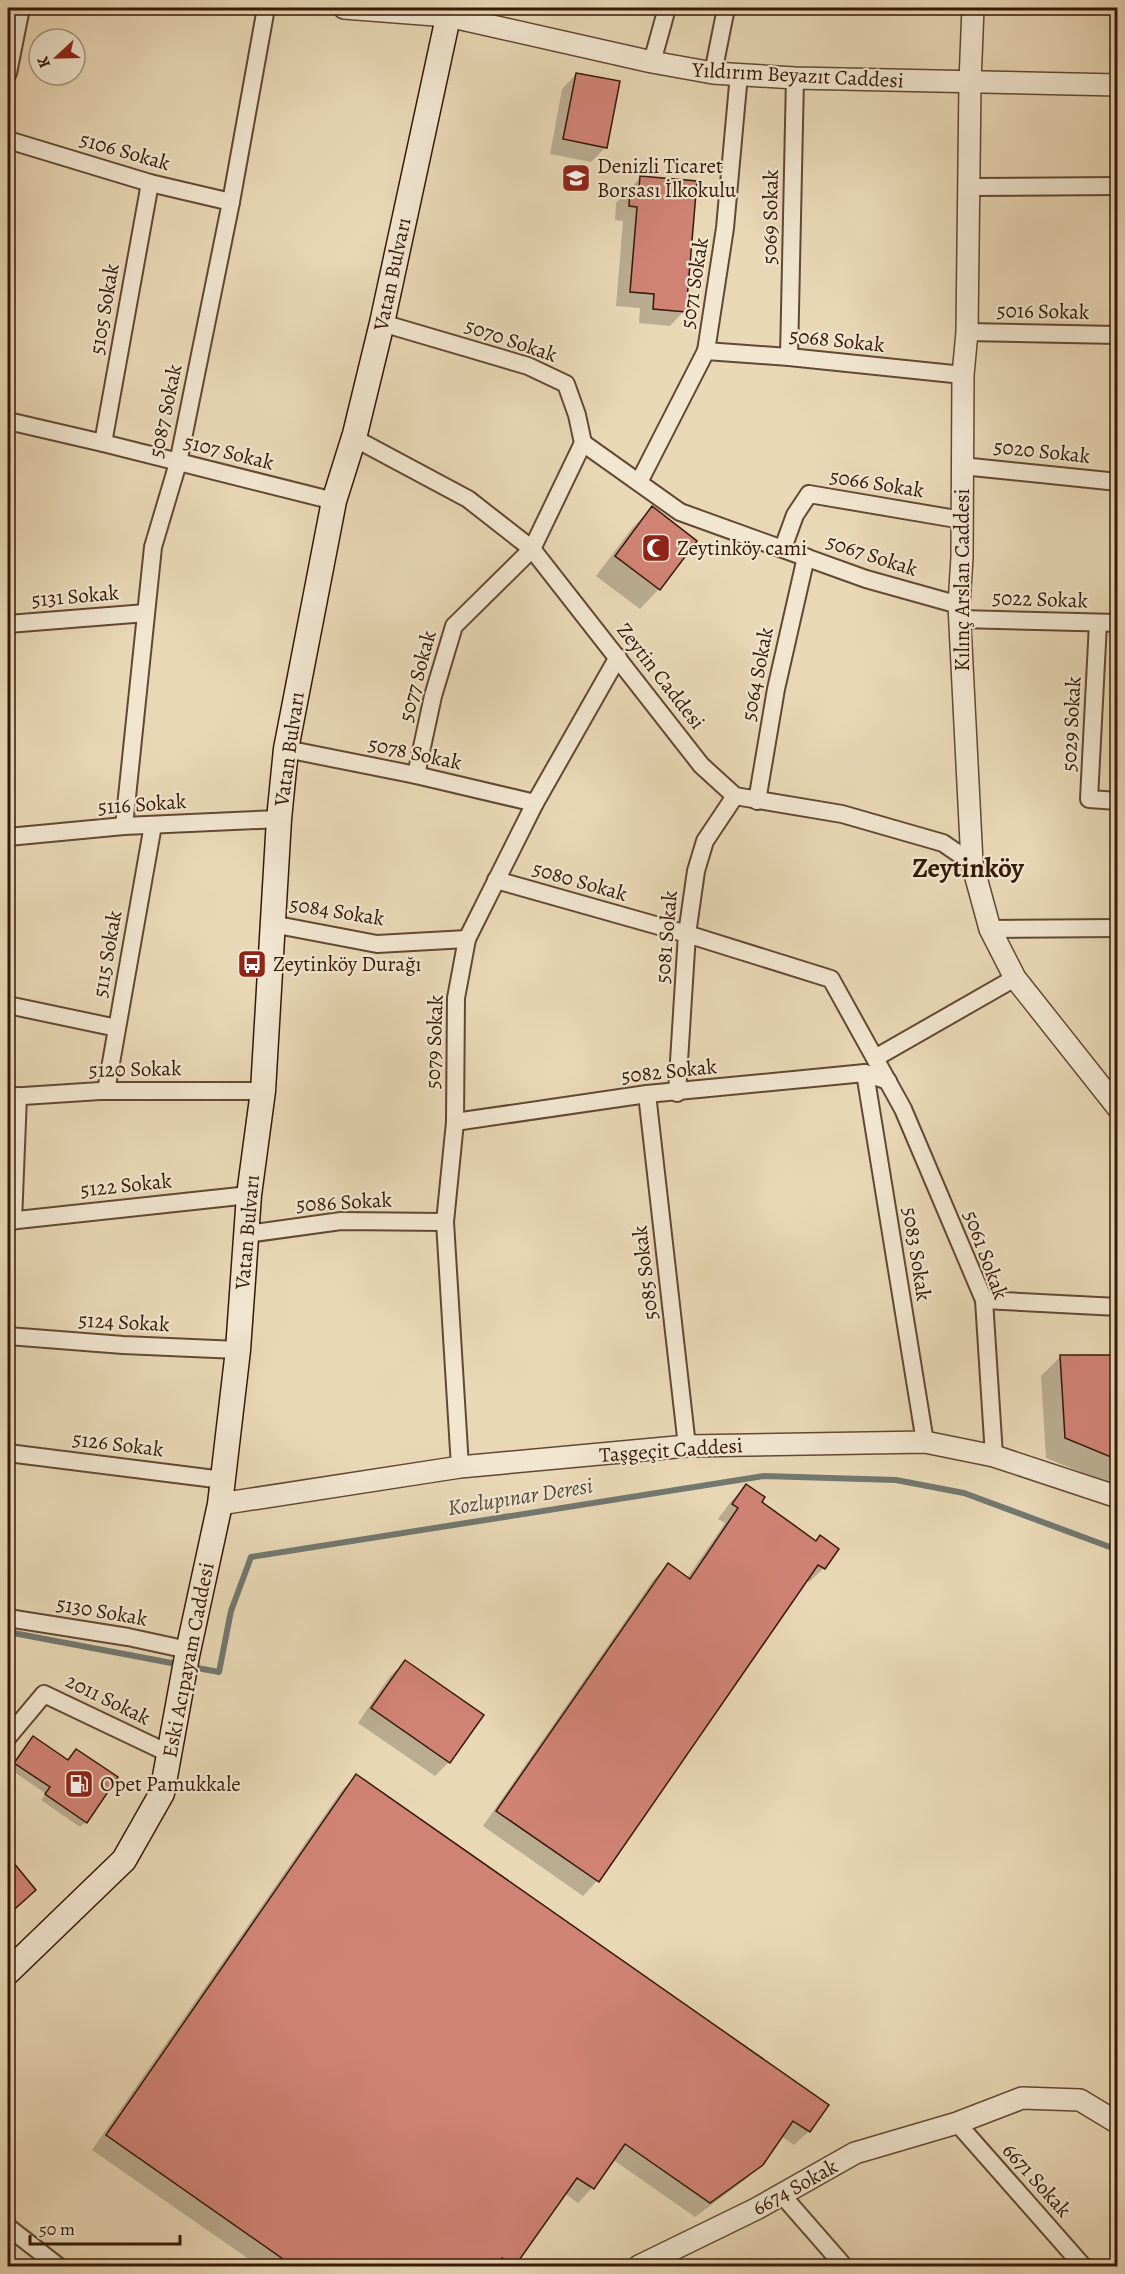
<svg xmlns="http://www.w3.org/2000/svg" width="1125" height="2274" viewBox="0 0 1125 2274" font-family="Alegreya,serif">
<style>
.shadow{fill:#0003}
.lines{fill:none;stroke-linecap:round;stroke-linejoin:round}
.stream{stroke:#727870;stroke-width:6}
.building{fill:#d08375;stroke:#351806;stroke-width:1.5}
.minor-casing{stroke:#624832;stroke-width:20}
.tertiary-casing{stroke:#624832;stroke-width:24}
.secondary-casing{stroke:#351806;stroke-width:27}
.minor{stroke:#f1e6d0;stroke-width:16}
.tertiary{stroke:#f1e6d0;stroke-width:21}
.secondary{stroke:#f1e6d0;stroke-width:24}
.labels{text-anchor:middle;stroke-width:4.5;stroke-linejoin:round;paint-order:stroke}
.street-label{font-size:21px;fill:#351806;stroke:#f1e6d0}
.poi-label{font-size:21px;fill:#351806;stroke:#f1e6d0;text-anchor:start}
.water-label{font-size:22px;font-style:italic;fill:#53483b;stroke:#f1e6d0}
.district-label{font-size:27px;font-weight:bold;fill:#351806;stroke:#f1e6d0}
</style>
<rect width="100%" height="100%" fill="#e9d8b6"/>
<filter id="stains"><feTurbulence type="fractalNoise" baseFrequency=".00333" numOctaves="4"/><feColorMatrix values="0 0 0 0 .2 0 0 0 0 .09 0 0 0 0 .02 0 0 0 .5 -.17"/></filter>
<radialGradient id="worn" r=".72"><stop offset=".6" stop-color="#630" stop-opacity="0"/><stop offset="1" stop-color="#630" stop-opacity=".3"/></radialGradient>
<g class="shadow">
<polygon points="576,74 606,147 591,162 550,154 562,89"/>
<polygon points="640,178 684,311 670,326 639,323 640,308 616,306 623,221 615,220 616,203"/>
<polygon points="652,508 695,541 659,589 640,609 596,576 633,527"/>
<polygon points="1118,1356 1118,1487 1046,1458 1041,1376 1060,1357"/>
<polygon points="746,1486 760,1503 815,1542 820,1537 824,1568 809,1582 806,1580 597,1881 583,1896 483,1826 654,1579 668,1565 687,1578 725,1523 718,1519 732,1500"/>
<polygon points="405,1662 449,1762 435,1776 358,1723 390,1676"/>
<polygon points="33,1738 67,1761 76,1750 86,1822 80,1827 41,1800 46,1794 10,1769"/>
<polygon points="356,1776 809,2131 794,2145 781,2136 762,2164 746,2179 695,2217 612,2159 592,2188 578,2203 564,2193 513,2266 259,2266 92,2150 342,1790"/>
<polygon points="8,1858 34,1890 8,1915"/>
</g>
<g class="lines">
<g class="stream">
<polyline points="8,1632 182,1665"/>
<polyline points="192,1667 219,1672 231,1611 251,1557 764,1476 896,1480 964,1493 1118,1550"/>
</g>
</g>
<g class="building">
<polygon points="576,73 620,81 607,148 563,139"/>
<polygon points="640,176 697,181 686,312 653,309 654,294 630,292 637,207 629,206 630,187 639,188"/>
<polygon points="652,506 697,541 660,590 615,556"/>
<polygon points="1060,1355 1118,1355 1118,1460 1065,1438"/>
<polygon points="746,1484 765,1497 762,1502 816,1541 820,1535 839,1549 825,1569 818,1565 599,1882 496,1811 668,1563 690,1579 738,1508 732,1504"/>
<polygon points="405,1660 484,1715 450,1763 371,1708"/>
<polygon points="33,1736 68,1760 76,1749 118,1777 87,1823 45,1794 50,1787 14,1763"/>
<polygon points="356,1774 829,2105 810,2132 793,2121 763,2165 710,2203 625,2144 594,2189 577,2178 515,2266 502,2258 496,2266 293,2266 106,2135"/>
<polygon points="8,1856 36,1890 8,1915"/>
</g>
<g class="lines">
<g class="minor-casing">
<g id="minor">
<polyline points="652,62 667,8"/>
<polyline points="8,73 21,8"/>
<polyline points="713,73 726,8"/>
<polyline points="8,140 150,183 231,202"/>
<polyline points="968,187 1118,186"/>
<polyline points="382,323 528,366 566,384 577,415 583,443"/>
<polyline points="967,332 1118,335"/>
<polyline points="706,351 789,357 963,375"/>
<polyline points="789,357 795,78"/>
<polyline points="8,421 103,443 334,501"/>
<polyline points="354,438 468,499 532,549 701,765 735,796 842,814 943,843 972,863"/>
<polyline points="103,443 150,183"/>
<polyline points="583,443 680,512 866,579 959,605"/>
<polyline points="962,466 1118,482"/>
<polyline points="639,482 706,351 725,228 739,74"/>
<polyline points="783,548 795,515 809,494 962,520"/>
<polyline points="960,619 1118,623"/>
<polyline points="1098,623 1089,799 1118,801"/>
<polyline points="8,624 146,613"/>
<polyline points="286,749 416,775 535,803"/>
<polyline points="416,775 433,696 454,626 532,549 583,443"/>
<polyline points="757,801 776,689 806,557"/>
<polyline points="124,826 153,547 178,463 231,202 266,8"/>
<polyline points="8,837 124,826 279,819"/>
<polyline points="496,880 687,934 831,979 903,1109 984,1300 994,1456"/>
<polyline points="272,924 377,944 467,939"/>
<polyline points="990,929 1118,928"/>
<polyline points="8,1005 117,1028"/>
<polyline points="875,1058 1015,978"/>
<polyline points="865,1073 925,1442"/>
<polyline points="106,1091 153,825"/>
<polyline points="677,1093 687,934 696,871 705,841 735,796"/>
<polyline points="647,1094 687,1446"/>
<polyline points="8,1097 100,1091 263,1091"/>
<polyline points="455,1122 647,1094 865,1073 888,1081"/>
<polyline points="8,1221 249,1195"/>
<polyline points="13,1221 18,1096"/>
<polyline points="247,1234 341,1221 445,1222"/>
<polyline points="984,1300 1118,1307"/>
<polyline points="8,1336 123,1345 238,1350"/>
<polyline points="8,1453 223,1480"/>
<polyline points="460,1467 445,1222 455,1122 456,998 467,939 535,803 618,657"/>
<polyline points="8,1618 128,1637 188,1650"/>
<polyline points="8,1737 44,1694 170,1754"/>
<polyline points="957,2123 1083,2266"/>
<polyline points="782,2195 844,2266"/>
<polyline points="8,2227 58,2266"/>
</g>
</g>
<g class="tertiary-casing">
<g id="tertiary">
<polyline points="344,8 448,16 652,62 713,73 795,78 1118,85"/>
<polyline points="973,8 970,82 967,332 963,375 962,557 959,605 972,863 990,929 1015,978 1118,1108"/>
<polyline points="220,1504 460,1467 687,1446 925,1442 994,1456 1118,1497"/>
<polyline points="639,2266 756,2209 855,2153 957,2123 1022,2098 1080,2100 1118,2123"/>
</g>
</g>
<g class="secondary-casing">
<polyline id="secondary" points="8,1972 124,1860 162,1793 187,1656 220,1504 238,1350 249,1195 263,1091 279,819 286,749 334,501 355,434 382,323 450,8"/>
</g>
<use href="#minor" class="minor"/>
<use href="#tertiary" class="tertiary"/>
<use href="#secondary" class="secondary"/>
</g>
<defs>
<g id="school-square" transform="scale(1.5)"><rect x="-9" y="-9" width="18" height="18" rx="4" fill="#8f2418" stroke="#f1e6d0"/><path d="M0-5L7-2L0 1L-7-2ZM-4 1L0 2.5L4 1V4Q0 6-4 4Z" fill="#fff"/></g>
<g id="mosque-square" transform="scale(1.5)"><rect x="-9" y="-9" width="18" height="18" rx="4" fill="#8f2418" stroke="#f1e6d0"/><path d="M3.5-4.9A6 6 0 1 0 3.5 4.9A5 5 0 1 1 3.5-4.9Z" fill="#fff"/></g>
<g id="bus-square" transform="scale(1.5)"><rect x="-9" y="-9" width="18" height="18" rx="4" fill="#8f2418" stroke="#f1e6d0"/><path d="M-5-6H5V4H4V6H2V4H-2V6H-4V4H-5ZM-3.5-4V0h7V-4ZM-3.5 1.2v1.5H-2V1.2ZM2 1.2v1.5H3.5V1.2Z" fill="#fff"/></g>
<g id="fuel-square" transform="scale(1.5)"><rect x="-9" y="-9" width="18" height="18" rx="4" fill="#8f2418" stroke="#f1e6d0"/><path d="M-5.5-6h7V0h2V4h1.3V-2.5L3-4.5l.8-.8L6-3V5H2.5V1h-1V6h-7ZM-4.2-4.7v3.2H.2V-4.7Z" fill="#fff"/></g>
</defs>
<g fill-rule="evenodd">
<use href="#school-square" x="576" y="178"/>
<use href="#mosque-square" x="656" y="548"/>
<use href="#bus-square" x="252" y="964"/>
<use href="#fuel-square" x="79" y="1784"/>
</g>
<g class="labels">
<g class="street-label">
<text transform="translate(798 75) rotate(3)" y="7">Yıldırım Beyazıt Caddesi</text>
<text transform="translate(125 151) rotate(16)" y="7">5106 Sokak</text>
<text transform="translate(770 217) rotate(-89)" y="7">5069 Sokak</text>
<text transform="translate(392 274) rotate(-78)" y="7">Vatan Bulvarı</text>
<text transform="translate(694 283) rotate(-81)" y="7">5071 Sokak</text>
<text transform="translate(104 309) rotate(-80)" y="7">5105 Sokak</text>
<text transform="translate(1043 311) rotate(1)" y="7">5016 Sokak</text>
<text transform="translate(511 340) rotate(19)" y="7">5070 Sokak</text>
<text transform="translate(837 340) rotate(6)" y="7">5068 Sokak</text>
<text transform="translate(165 411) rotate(-78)" y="7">5087 Sokak</text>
<text transform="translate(1042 451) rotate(6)" y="7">5020 Sokak</text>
<text transform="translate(229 452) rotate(14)" y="7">5107 Sokak</text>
<text transform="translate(877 483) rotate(9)" y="7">5066 Sokak</text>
<text transform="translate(872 555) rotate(18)" y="7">5067 Sokak</text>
<text transform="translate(962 580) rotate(-90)" y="7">Kılınç Arslan Caddesi</text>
<text transform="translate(75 596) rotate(-5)" y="7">5131 Sokak</text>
<text transform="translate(1040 599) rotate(2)" y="7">5022 Sokak</text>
<text transform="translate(757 674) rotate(-79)" y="7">5064 Sokak</text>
<text transform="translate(417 676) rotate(-75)" y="7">5077 Sokak</text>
<text transform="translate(661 676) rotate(52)" y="7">Zeytin Caddesi</text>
<text transform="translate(1071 724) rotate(-87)" y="7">5029 Sokak</text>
<text transform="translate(289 749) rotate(-82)" y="7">Vatan Bulvarı</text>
<text transform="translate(415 753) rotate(12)" y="7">5078 Sokak</text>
<text transform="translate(142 804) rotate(-4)" y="7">5116 Sokak</text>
<text transform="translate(580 881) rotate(16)" y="7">5080 Sokak</text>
<text transform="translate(337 911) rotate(9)" y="7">5084 Sokak</text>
<text transform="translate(666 937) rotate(-85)" y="7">5081 Sokak</text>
<text transform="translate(107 954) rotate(-80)" y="7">5115 Sokak</text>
<text transform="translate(434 1042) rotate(-88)" y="7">5079 Sokak</text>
<text transform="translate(135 1069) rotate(-1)" y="7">5120 Sokak</text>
<text transform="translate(669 1071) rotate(-6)" y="7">5082 Sokak</text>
<text transform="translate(126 1185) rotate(-6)" y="7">5122 Sokak</text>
<text transform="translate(344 1202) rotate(-3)" y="7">5086 Sokak</text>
<text transform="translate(247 1232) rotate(-85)" y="7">Vatan Bulvarı</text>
<text transform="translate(917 1254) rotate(81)" y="7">5083 Sokak</text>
<text transform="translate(986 1255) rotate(70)" y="7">5061 Sokak</text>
<text transform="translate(645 1273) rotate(-97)" y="7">5085 Sokak</text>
<text transform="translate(124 1322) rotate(3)" y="7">5124 Sokak</text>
<text transform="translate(118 1444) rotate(7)" y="7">5126 Sokak</text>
<text transform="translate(671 1450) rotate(-4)" y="7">Taşgeçit Caddesi</text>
<text transform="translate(102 1611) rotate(10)" y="7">5130 Sokak</text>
<text transform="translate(188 1660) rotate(-79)" y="7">Eski Acıpayam Caddesi</text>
<text transform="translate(108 1699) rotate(26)" y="7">2011 Sokak</text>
<text transform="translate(1037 2180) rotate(48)" y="7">6671 Sokak</text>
<text transform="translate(795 2187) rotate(-29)" y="7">6674 Sokak</text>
</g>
<g class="poi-label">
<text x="597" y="173">Denizli Ticaret<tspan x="597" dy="24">Borsası İlkokulu</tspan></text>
<text x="677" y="555">Zeytinköy cami</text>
<text x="273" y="971">Zeytinköy Durağı</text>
<text x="100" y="1791">Opet Pamukkale</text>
</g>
<g class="water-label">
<text transform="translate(520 1496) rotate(-9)" y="8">Kozlupınar Deresi</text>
</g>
<g class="district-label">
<text x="968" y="877">Zeytinköy</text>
</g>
</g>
<rect width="1125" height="2274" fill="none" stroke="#e9d8b6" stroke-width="30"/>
<rect x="9" y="9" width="1107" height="2256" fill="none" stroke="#351806" stroke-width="3"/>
<rect x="15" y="15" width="1095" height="2244" fill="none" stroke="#351806" stroke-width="1.5"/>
<g transform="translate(57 57) rotate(248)"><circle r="28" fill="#f1e6d0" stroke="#a6947f" stroke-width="1.5"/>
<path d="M0-4.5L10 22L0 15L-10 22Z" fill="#8f2418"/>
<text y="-9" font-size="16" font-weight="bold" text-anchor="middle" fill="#351806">K</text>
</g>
<path d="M30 2235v9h150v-9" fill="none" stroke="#351806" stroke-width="3"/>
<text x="39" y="2235" font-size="18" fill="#351806" stroke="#f1e6d0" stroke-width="4.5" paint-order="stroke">50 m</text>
<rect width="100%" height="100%" filter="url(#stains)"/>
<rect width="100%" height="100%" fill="url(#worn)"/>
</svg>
